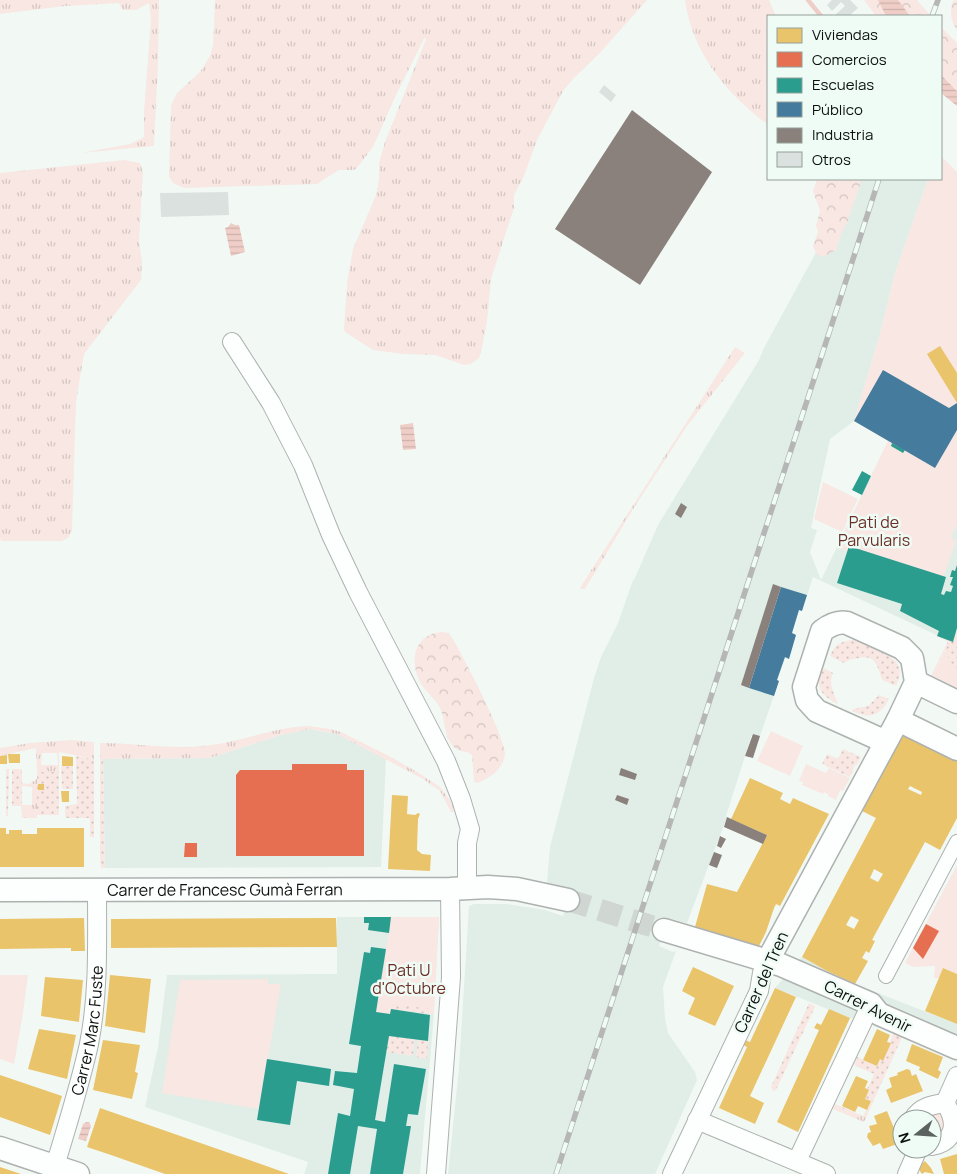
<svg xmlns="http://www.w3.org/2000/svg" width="957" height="1174" viewBox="0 0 957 1174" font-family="Manrope,sans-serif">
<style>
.built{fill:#e0eee7}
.grass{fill:url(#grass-tufts);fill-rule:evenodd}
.forest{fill:url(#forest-crowns)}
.park{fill:#f8e7e2}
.garden{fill:url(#garden-dots)}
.water{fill:url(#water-rules)}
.homes{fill:#e9c46a;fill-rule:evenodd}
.shops{fill:#e76f51}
.schools{fill:#2a9d8f}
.public{fill:#457b9d}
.industry{fill:#8a817c}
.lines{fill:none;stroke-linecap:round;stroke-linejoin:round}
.stream{stroke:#f0cec8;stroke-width:4.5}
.building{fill:#dbe1de}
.tertiary-tunnel{stroke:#d0d6d2;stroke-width:22;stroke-dasharray:22 11;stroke-linecap:butt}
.pedestrian-casing{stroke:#adb2af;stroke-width:16}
.minor-casing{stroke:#adb2af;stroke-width:20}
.tertiary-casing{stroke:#adb2af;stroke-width:25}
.pedestrian{stroke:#fdfefe;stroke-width:14}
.minor{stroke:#fdfefe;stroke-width:18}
.tertiary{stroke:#fdfefe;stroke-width:22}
.rail-casing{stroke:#b5b6b5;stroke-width:5.5}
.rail{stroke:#effcf5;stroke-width:4;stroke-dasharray:11;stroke-linecap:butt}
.labels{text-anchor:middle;stroke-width:5;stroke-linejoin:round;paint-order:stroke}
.park-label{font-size:16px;fill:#6c2e26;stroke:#effcf5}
.street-label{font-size:16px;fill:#0c100e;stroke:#effcf5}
</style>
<defs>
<pattern id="grass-tufts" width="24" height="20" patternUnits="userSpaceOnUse" patternTransform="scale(1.25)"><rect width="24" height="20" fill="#f8e7e2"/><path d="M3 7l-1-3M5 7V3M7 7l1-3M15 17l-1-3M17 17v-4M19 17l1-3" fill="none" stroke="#d3c5c1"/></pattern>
<pattern id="forest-crowns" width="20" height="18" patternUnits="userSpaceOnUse" patternTransform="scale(1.25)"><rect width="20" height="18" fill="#f8e7e2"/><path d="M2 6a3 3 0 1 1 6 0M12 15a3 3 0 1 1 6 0" fill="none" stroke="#d3c5c1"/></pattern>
<pattern id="garden-dots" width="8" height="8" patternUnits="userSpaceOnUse" patternTransform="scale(1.25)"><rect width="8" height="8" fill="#f8e7e2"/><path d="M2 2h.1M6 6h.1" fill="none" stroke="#d3c5c1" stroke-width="1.8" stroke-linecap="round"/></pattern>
<pattern id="water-rules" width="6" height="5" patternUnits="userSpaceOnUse" patternTransform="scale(1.25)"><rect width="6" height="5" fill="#f0cec8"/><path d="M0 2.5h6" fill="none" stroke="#cdb0ab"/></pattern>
</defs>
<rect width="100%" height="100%" fill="#f2f9f5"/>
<g class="built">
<polygon points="860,179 928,179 895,273 880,334 854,421 830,439 811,528 817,530 810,552 821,580 876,467 957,480 957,688 949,641 813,577 802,611 799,610 792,632 796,635 789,659 785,658 777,680 779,681 760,736 752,734 726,816 727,817 687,923 668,918 659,946 673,952 676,951 663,987 665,1019 668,1033 695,1072 697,1080 655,1174 448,1174 459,1068 469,906 474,904 507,904 545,910 563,916 571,890 547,883 550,847 594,678 601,657 618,623 633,580 634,580 658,525 759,360 764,348 838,212"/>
<polygon points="309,729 337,734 386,758 381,867 105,868 103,759 209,758 281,735"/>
<polygon points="337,917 439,917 433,1026 420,1174 304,1174 308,1162 145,1107 158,1047 167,975 337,974"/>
<polygon points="802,957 827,971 855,984 957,1024 957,1056 874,1020 850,1018 775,988"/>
</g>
<g class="grass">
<polygon points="0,0 159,0 158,64 154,146 81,153 130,144 144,137 144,111 151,20 149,3 136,10 122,10 119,3 65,6 0,14"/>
<polygon points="215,0 647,0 598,55 573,79 563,91 537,140 524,176 514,195 514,208 491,279 487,321 481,353 479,358 471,364 464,365 435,355 403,354 373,350 345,332 344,329 347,283 353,249 376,195 379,179 379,163 385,142 426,39 424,38 423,41 396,95 373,147 356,169 353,170 339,170 317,184 184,188 173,183 169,177 171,105 177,93 200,72 210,56 213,45"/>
<path d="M685,0H769L776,16H768V125C727,94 692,53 685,0Z"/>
<polygon points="124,160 140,163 143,172 139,241 142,261 141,280 84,354 76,402 72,531 68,538 62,541 2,541 0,539 0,173"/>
<polygon points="735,347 745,353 687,426 632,511 585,589 581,589 580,588 590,572"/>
<polygon points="948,641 949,641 933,676 957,688 957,689 931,676"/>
<path d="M309,726L330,729L341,732L387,755L419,773L440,787L452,803L454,812H451L440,791L423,779L337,734L309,729L281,735L209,758L100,759V743C136,743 176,750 211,745C244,741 275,727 309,726Z"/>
<path d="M71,740L94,742V759L59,752V772H37L36,748L0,756V748L30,743ZM57,753L58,765H41L42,753Z"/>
<polygon points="37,779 37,818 22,818 21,805 32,805 32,787 22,786 22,783 29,784"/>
<polygon points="871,1101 873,1102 864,1122 833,1109 835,1104 863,1116"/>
</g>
<g class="forest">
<polygon points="864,0 917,0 931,16 876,16"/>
<path d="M957,0V30C951,23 949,9 953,1Z"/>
<polygon points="941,27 957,43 957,90 941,76"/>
<polygon points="817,179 862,179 847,223 842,232 836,250 823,257 816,254 813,246 818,232 816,225 820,211 813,191"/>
<path d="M443,632L449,633C460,649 506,738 505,754C504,768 490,779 477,783L474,782L472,755C467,750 460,753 455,748C443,737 446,721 440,708C435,698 423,690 419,680C409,658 416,633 443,632Z"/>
</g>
<g class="park">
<polygon points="941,156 957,172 957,525 951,537 956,541 942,581 836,548 888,441 854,421 880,334 895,273 928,179 941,179"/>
<polygon points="823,482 858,499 842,532 814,519"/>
<polygon points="957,587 957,688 933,676 949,642 937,636"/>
<polygon points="771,731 803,746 790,776 757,761"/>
<polygon points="806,764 826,773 829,768 850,778 843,791 840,790 836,800 828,796 828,794 824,792 823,794 802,785 803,782 799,781"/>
<polygon points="957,865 957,974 943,968 939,978 934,978 935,966 913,967 905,963"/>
<polygon points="391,917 439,917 434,1014 430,1014 430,1010 393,1004 390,1014 376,1012"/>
<polygon points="0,975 28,975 23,1013 14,1064 0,1059"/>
<polygon points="268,979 268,984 281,984 259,1109 162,1093 180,980"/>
<polygon points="938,1111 944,1115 945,1134 932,1137 932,1119 919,1119"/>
</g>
<g class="garden">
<path d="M853,640C861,641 868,645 875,649C893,657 907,664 896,686L882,680C878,667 875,654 860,658C853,659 849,659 844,663L830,656C834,645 841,641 853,640Z"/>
<polygon points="949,641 953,641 957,647 957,669 952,664 945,651"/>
<path d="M824,668L833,673C828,685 834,692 838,704C821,696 813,686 824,668Z"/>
<path d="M879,695L889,699C880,717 869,719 852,711L853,709L868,706Z"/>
<polygon points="843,749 861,757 857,765 855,765 850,777 822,764 827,754 838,759"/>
<polygon points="76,756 94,759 94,837 90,837 90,818 67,818 65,816 65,806 77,804"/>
<polygon points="100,759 103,759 105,868 101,868 100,856"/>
<polygon points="61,766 73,766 73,789 62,789"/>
<polygon points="6,769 9,769 8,816 6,816"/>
<rect x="12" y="769" width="10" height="37"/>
<rect x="37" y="772" width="22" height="43"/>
<polygon points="809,1003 815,1006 815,1007 776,1090 773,1091 771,1087"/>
<polygon points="393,1004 430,1009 430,1014 392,1009"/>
<polygon points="895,1029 904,1033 873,1102 865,1099 869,1090 867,1089 874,1074 854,1065 857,1057 877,1066 880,1059 883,1060"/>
<polygon points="389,1036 415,1039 413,1056 386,1052"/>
<polygon points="418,1040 428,1041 427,1059 416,1057"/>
</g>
<g class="water">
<polygon points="878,0 898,0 910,16 886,16"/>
<polygon points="941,75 957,91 957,106 941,93"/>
<polygon points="231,223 235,225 239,225 245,252 231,256 225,228 228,227"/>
<polygon points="413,423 416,449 403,450 400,425"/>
<polygon points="86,1122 89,1122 91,1126 86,1141 78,1139 83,1124"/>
</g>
<g class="homes">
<polygon points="940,346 957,373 957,403 927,354"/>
<path d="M903,734L957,761V818L940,850L925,842L872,940L875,941L869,953L866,951L862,958L868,961L855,984L827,971L802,957L876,818L862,811ZM910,786L922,792L921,795L908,789ZM874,869L883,874L878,882L870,878ZM851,916L859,920L854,929L846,925Z"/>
<polygon points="8,754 20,754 20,763 9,763"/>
<polygon points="7,755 7,764 0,764 0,756"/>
<polygon points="62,756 73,757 73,766 62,766"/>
<polygon points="750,778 783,793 780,799 790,804 793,798 829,814 780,906 776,904 774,908 766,932 759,946 695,927 707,884 737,892 767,835 731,819"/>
<rect x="38" y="784" width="6" height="6"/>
<polygon points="61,791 69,791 69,802 62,802"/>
<polygon points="392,795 408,796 407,814 415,815 418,813 420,814 418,819 417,850 422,854 431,855 430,871 388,869"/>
<polygon points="0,828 6,828 6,834 9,834 9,830 22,830 22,834 37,834 37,828 84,828 84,867 0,867"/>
<polygon points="84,918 85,951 71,951 71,948 0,949 0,919"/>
<polygon points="336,918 337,947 111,948 111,919"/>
<polygon points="693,967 734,986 715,1026 688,1014 695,998 682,991"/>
<polygon points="943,968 957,974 957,1024 925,1011"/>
<polygon points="110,975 151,979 145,1033 105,1026"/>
<polygon points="45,977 83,980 79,1022 41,1016"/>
<polygon points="775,988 796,997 750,1096 764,1103 755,1124 719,1108 747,1047 743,1045 745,1040 750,1042"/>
<polygon points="829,1009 850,1018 798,1132 777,1122 819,1030 814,1028 817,1023 821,1025"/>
<polygon points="39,1029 76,1035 67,1079 28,1069"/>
<polygon points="877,1029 890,1035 887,1042 891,1043 883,1061 880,1059 877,1066 863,1060"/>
<polygon points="103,1040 140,1045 135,1072 138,1073 132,1099 93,1090"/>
<polygon points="912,1044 943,1057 938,1070 941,1072 938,1079 919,1070 920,1067 906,1061"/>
<polygon points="907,1069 910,1070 912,1076 916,1074 923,1091 891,1103 886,1090 892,1087 889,1078 898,1075 897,1073"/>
<polygon points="0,1075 62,1096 50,1135 0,1117"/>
<polygon points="856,1076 868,1081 865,1088 869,1090 865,1099 871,1101 867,1110 858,1106 855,1112 842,1106"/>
<polygon points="100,1108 255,1162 289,1174 165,1174 111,1155 87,1147"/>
<polygon points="887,1111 900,1143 883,1149 880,1143 873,1146 867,1137 868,1133 871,1132 869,1126 877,1124 874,1116"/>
<polygon points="957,1154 957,1174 944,1174 940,1159"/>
<polygon points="925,1161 931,1168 934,1174 925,1172 922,1174 917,1167"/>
<polygon points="0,1167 21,1174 0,1174"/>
</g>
<g class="shops">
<polygon points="292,764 347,764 347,770 364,770 364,856 236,856 236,775 240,770 292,770"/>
<polygon points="185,843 197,843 197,857 184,857"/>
<polygon points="926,924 939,931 923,959 913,948"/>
</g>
<g class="schools">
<polygon points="892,443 905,450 903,453 891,446"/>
<polygon points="862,471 871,476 862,495 852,490"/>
<polygon points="849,546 946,577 941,594 944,595 946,591 951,592 953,586 950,585 953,577 950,577 952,570 955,571 957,565 957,628 953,642 937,636 939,631 900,611 902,604 837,583"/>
<polygon points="364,917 391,917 389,933 368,930 369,923 364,923"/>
<polygon points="371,947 386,949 376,1012 390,1014 391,1009 430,1015 428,1041 389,1036 375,1120 385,1122 394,1064 426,1069 418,1115 408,1114 406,1126 411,1126 403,1174 370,1174 377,1129 358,1126 350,1174 328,1174 338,1113 350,1116 354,1089 333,1085 335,1071 357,1073 361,1046 349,1044 364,952 370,953"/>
<polygon points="267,1059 331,1069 329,1086 297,1081 290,1125 257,1120"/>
</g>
<g class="public">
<polygon points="883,370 949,408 957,403 957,430 935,468 854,421"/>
<polygon points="781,587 807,595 802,611 799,610 792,633 796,635 789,659 785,657 777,680 779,681 774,696 749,688"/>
</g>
<g class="industry">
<polygon points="632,110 712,172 640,285 555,229"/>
<polygon points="681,503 687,507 681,518 675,514"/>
<polygon points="773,584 781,587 749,688 741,685"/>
<polygon points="753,734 760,736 753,758 745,756"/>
<polygon points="621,768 637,774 635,780 619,775"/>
<polygon points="617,795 629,799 627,805 615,800"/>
<polygon points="727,817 767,835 763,844 724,827"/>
<polygon points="720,836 726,839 721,848 717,846"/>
<polygon points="714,852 722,855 717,868 709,865"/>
</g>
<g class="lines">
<polyline class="stream" points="808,0 821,16"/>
</g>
<g class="building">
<polygon points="832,0 850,0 858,8 849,16 836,16 835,15 845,6 841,2 832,11 827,5"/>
<polygon points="604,85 616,95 611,102 599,92"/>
<polygon points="228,192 229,215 161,217 160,193"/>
</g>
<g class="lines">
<polyline class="tertiary-tunnel" points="568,900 664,930"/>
<g class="pedestrian-casing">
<polyline id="pedestrian" points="886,976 957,842"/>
</g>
<g class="minor-casing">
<g id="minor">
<polyline points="232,342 271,403 303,465 331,535 358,592 446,761 461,799 470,829 467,843 467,888"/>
<polyline points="945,1103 957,1076"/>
<path d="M913,1119C920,1107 931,1105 945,1103"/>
<polyline points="697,1120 826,1174"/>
<path d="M932,1146C957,1141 957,1121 945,1103"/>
<polyline points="797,1161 871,1004"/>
<path id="s1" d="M55,1166C67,1126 80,1085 89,1044C99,993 97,942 97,890"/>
<polyline points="436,1174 451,977 450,889"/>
<polyline points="672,1174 759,991 762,973 768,960"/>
<polyline points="907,1174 918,1149"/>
</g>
</g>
<g class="tertiary-casing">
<g id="tertiary">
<polyline points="916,682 957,702"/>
<polyline points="898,720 957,749"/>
<path id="s2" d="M0,890L450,889L488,887L517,889L568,900"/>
<polyline points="664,930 781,965 871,1004 879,1014 957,1048"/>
<path d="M768,960L898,720L916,682L912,658L902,648L847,623C838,621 830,625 822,631L804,687L807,700L817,711L886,742"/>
<polyline points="0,1148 78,1174"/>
</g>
</g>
<use href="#pedestrian" class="pedestrian"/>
<use href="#minor" class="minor"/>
<use href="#tertiary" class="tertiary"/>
<g class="rail-casing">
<g id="rail">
<polyline points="932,16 938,0"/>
<polyline points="556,1174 879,179"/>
</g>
</g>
<use href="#rail" class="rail"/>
</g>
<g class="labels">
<g class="park-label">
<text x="874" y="528">Pati de<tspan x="874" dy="18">Parvularis</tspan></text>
<text x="409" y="976">Pati U<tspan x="409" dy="18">d'Octubre</tspan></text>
</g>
<g class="street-label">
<text dy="6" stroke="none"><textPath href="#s2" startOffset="225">Carrer de Francesc Gumà Ferran</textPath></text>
<text transform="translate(761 982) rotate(-66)" y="6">Carrer del Tren</text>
<text transform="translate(868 1006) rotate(27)" y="6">Carrer Avenir</text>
<text dy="6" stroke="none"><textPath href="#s1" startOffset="140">Carrer Marc Fuste</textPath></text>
</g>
</g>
<rect x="767" y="15" width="175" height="165" fill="#effcf5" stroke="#949e99"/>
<rect x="777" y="28" width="25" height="15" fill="#e9c46a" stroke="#949e99"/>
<text x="812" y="40" font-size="15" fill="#0c100e">Viviendas</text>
<rect x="777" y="52" width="25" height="15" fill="#e76f51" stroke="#949e99"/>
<text x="812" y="65" font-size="15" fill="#0c100e">Comercios</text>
<rect x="777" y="78" width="25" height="15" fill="#2a9d8f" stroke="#949e99"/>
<text x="812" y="90" font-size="15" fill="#0c100e">Escuelas</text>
<rect x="777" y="102" width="25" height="15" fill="#457b9d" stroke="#949e99"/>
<text x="812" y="115" font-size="15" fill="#0c100e">Público</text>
<rect x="777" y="128" width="25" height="15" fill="#8a817c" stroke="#949e99"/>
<text x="812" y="140" font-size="15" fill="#0c100e">Industria</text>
<rect x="777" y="152" width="25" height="15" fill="#dbe1de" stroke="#949e99"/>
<text x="812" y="165" font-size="15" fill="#0c100e">Otros</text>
<g transform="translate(917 1134) rotate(253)"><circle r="24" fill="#effcf5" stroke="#949e99"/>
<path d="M0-4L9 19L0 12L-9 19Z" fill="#5c625f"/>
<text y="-8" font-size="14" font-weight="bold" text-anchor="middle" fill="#0c100e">N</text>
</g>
</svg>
